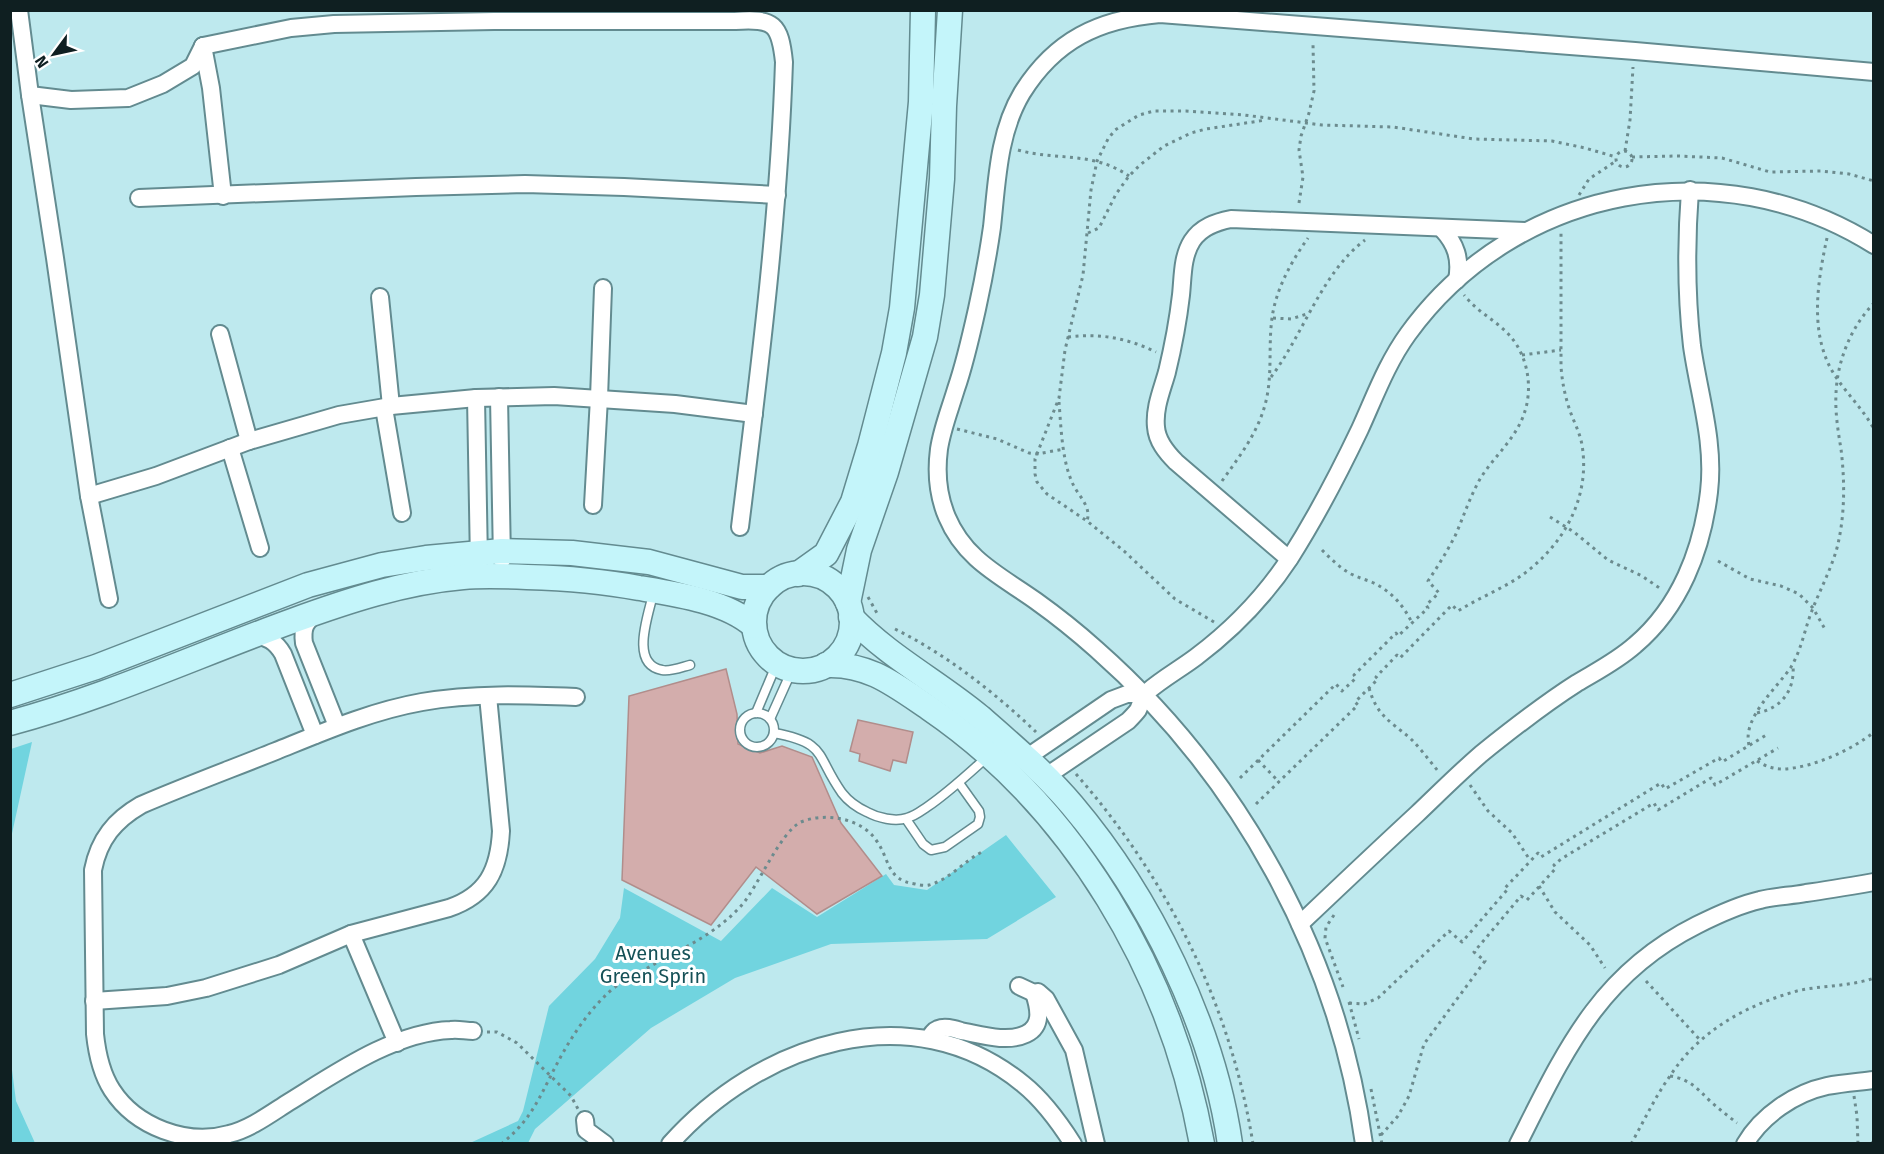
<svg xmlns="http://www.w3.org/2000/svg" width="1884" height="1154" viewBox="0 0 1884 1154" font-family="'Fira Sans',sans-serif">
<style>
.green{fill:#71d4df}
.building{fill:#d3adac;stroke:#b18d8b;stroke-width:1.5}
.lines{fill:none;stroke-linecap:round;stroke-linejoin:round}
.lane-casing{stroke:#638b90;stroke-width:11}
.street-casing{stroke:#638b90;stroke-width:20}
.secondary-casing{stroke:#638b90;stroke-width:27}
.path{stroke:#6c8b8e;stroke-width:3;stroke-dasharray:3 4.5;stroke-linecap:butt}
.lane{stroke:#fff;stroke-width:8}
.street{stroke:#fff;stroke-width:16}
.secondary{stroke:#c4f5fa;stroke-width:24}
.labels{text-anchor:middle;stroke-width:6;stroke-linejoin:round;paint-order:stroke}
.park-label{font-size:20px;fill:#155157;stroke:#fff}
</style>
<rect width="100%" height="100%" fill="#bee9ee"/>
<g class="green">
<polygon points="32,742 11,838 11,749"/>
<polygon points="1006,835 1056,897 987,939 831,944 735,978 651,1028 535,1129 528,1143 470,1143 518,1121 523,1111 549,1006 595,959 620,918 624,888 721,941 772,888 817,917 886,874 894,885 927,890"/>
<polygon points="11,1062 16,1101 35,1143 11,1143"/>
</g>
<g class="building">
<polygon points="726,669 737,714 738,744 760,753 782,746 812,757 841,823 882,876 817,914 756,867 711,925 622,880 629,696"/>
<polygon points="858,720 913,732 906,763 893,760 890,771 859,761 860,754 850,751"/>
</g>
<g class="lines">
<g class="lane-casing">
<g id="lane">
<path d="M653,594C649,614 629,664 662,670C670,672 682,667 690,665"/>
<circle cx="757" cy="730" r="17"/>
<polyline points="756,713 777,663"/>
<polyline points="770,719 792,670"/>
<path d="M774,733C828,743 815,755 842,793C849,802 856,807 867,812C878,818 895,822 907,818C915,816 921,811 927,807C949,792 968,774 987,757"/>
<polyline points="906,819 923,844 931,850 945,847 978,824 980,817 979,811 959,783"/>
</g>
</g>
<g class="street-casing">
<g id="street">
<polyline points="19,10 30,95 55,258 89,496 109,599"/>
<path d="M203,46L291,28L334,24L494,21H735C774,18 780,24 784,62C779,218 759,373 740,527"/>
<polyline points="203,46 211,88 223,196"/>
<polyline points="30,95 71,100 128,98 163,84 193,66 203,46"/>
<polyline points="139,198 416,187 525,184 624,187 777,195"/>
<path d="M1442,229C1456,244 1461,259 1457,280"/>
<polyline points="380,297 391,406"/>
<polyline points="220,334 249,441"/>
<polyline points="499,397 502,560"/>
<polyline points="476,398 479,562"/>
<polyline points="384,408 402,513"/>
<polyline points="230,448 260,548"/>
<polyline points="89,496 156,476 249,441 339,415 391,406 476,398 554,396 675,404 754,414"/>
<polyline points="593,505 599,398 603,288"/>
<path d="M1289,559L1176,462C1166,452 1157,441 1156,427C1154,408 1162,390 1167,372C1173,347 1178,321 1181,295C1183,276 1182,257 1192,241C1201,227 1216,222 1231,219L1525,231"/>
<path d="M317,613C305,622 302,628 304,643L337,726"/>
<path d="M253,635C267,636 276,642 283,654L315,735"/>
<polyline points="1026,758 1111,700 1127,694 1144,694"/>
<path d="M1045,777L1128,721C1131,718 1135,714 1138,710C1141,704 1142,697 1147,692C1162,679 1180,669 1196,657C1232,630 1265,596 1290,558C1316,517 1339,473 1360,429C1375,396 1387,363 1408,334C1515,186 1720,148 1874,245"/>
<path d="M1300,924C1339,887 1378,850 1417,814C1438,794 1459,773 1481,754C1512,729 1544,704 1577,683C1597,671 1617,661 1635,645C1680,607 1702,550 1709,492C1715,442 1699,395 1692,346C1686,294 1686,243 1690,190"/>
<polyline points="351,934 397,1043"/>
<polyline points="1019,986 1034,993 1038,992 1046,999 1074,1050 1096,1144"/>
<path d="M94,1001L167,996L206,988L279,965L351,934L449,908C487,895 499,870 501,831L488,696"/>
<path d="M473,1031C466,1031 458,1029 451,1030C394,1032 336,1073 289,1102C270,1114 250,1129 229,1134C187,1146 136,1127 112,1090C101,1073 97,1053 95,1034L93,870C99,839 115,820 141,805C185,786 231,769 276,751C323,732 371,711 422,702C473,693 525,695 576,697"/>
<path d="M929,1039C931,1035 933,1031 938,1029C945,1026 954,1029 961,1031C982,1035 1007,1043 1026,1034C1043,1026 1039,1008 1034,993"/>
<polyline points="585,1120 586,1130 605,1144"/>
<path d="M670,1144C759,1044 911,992 1023,1084C1043,1100 1059,1122 1073,1144"/>
<path d="M1364,1144C1338,953 1239,775 1096,649C1077,632 1057,616 1036,601C1001,576 965,560 947,517C938,496 936,472 939,449C942,429 950,409 956,389C965,363 971,336 977,309C983,282 988,255 992,227C997,182 998,133 1022,93C1055,40 1099,19 1160,14L1635,51L1874,72"/>
<path d="M1518,1144C1565,1051 1599,974 1697,925C1717,915 1738,905 1760,900C1775,896 1791,896 1806,893C1828,890 1851,886 1874,882"/>
<path d="M1745,1144C1762,1115 1795,1093 1827,1086C1842,1083 1858,1082 1874,1080"/>
</g>
</g>
<g class="secondary-casing">
<g id="secondary">
<circle cx="803" cy="622" r="49"/>
<polyline points="798,574 826,554 853,502 870,446 894,353 902,308 921,102 923,10"/>
<polyline points="848,603 859,550 886,472 925,337 932,295 942,179 944,106 950,10"/>
<path d="M851,617C889,657 938,682 980,717C1012,745 1045,773 1072,805C1149,896 1213,1025 1230,1144"/>
<path d="M826,665C868,663 895,685 929,708C1074,807 1171,972 1202,1144"/>
<polyline points="10,695 96,667 308,585 382,565 426,558 502,551 572,553 649,562 742,587 769,587"/>
<path d="M10,723C107,697 198,655 292,621C347,601 404,582 463,577C484,575 506,576 527,577C565,578 602,581 639,588C676,594 726,601 754,626"/>
</g>
</g>
<g class="path">
<path d="M1018,150C1057,161 1093,151 1129,176"/>
<polyline points="1625,151 1630,120 1633,67"/>
<circle cx="1624" cy="159" r="8"/>
<polyline points="1632,157 1678,156 1722,158 1770,172 1821,171 1849,174 1874,181"/>
<polyline points="1579,195 1589,179 1616,161"/>
<polyline points="1299,203 1303,177 1299,150 1301,136 1309,113 1314,91 1313,44"/>
<polyline points="1088,233 1099,228 1116,194 1129,176 1140,165 1164,146 1191,133 1206,129 1266,120"/>
<path d="M1827,238C1817,284 1808,339 1838,380C1850,397 1864,411 1874,429"/>
<polyline points="1273,318 1291,319 1307,314"/>
<path d="M1068,337C1100,333 1127,338 1156,352"/>
<polyline points="1522,355 1561,350"/>
<path d="M1271,377C1303,335 1322,272 1365,240"/>
<path d="M1059,402C1061,427 1062,460 1072,482C1077,495 1092,506 1087,521"/>
<polyline points="957,429 997,439 1029,453 1037,454 1064,449"/>
<path d="M1222,481C1239,457 1257,434 1265,405C1273,376 1268,347 1272,318C1276,289 1291,262 1308,238"/>
<polyline points="1550,517 1574,532 1608,560 1642,576 1661,589"/>
<path d="M1322,550C1331,559 1340,568 1351,574C1357,577 1363,579 1369,581C1389,589 1403,604 1412,623"/>
<polyline points="1718,561 1750,579 1781,586 1799,594 1813,608 1826,631"/>
<polyline points="868,597 878,615"/>
<polyline points="1214,622 1175,599 1124,551 1087,521 1047,494 1037,482 1035,474 1035,459 1059,398 1065,350 1083,275 1091,190 1097,161 1108,139 1115,130 1139,115 1154,111 1186,111 1244,115 1322,125 1393,127 1474,139 1552,141 1585,148 1616,157"/>
<path d="M895,629C947,655 994,692 1036,732"/>
<path d="M1369,688C1377,716 1390,721 1410,738C1420,748 1429,760 1438,771"/>
<path d="M1757,713C1782,708 1795,690 1793,665"/>
<path d="M1749,745C1742,718 1777,688 1791,667C1802,649 1805,627 1813,608C1821,588 1831,569 1837,548C1845,516 1845,482 1841,449C1838,431 1835,412 1836,394C1837,361 1851,327 1874,303"/>
<polyline points="1258,760 1279,782"/>
<path d="M1757,761C1765,766 1773,769 1783,769C1812,768 1852,750 1874,732"/>
<path d="M1076,774C1168,879 1231,1006 1253,1144"/>
<path d="M1240,778L1336,684L1342,691L1356,678L1354,675L1396,633L1398,636L1428,608L1426,605L1439,593L1428,581C1438,566 1448,550 1456,534C1464,515 1470,497 1480,479C1494,456 1517,438 1525,411C1531,392 1529,370 1521,353C1508,324 1482,318 1464,295"/>
<polyline points="1470,785 1488,811 1512,833 1530,860"/>
<path d="M1256,804L1358,705L1355,702L1378,679L1376,677L1397,655L1400,658L1452,605L1458,611C1477,599 1499,590 1518,578C1562,548 1591,499 1582,445C1580,433 1574,422 1570,411C1565,396 1562,382 1561,366V232"/>
<polyline points="1539,886 1555,912 1590,945 1605,968"/>
<polyline points="1334,915 1326,927 1325,938 1343,987"/>
<polyline points="1646,981 1700,1040"/>
<polyline points="1349,1002 1359,1039"/>
<polyline points="1349,1003 1364,1004 1378,998 1449,931 1462,942 1507,890 1505,888 1538,853 1541,857 1661,783 1665,789 1719,758 1722,762 1768,734"/>
<polyline points="487,1032 497,1032 517,1043 571,1096 578,1109"/>
<path d="M1670,1076C1689,1079 1697,1088 1710,1101C1719,1109 1728,1116 1737,1123"/>
<polyline points="1371,1089 1382,1144"/>
<polyline points="1854,1096 1857,1116 1858,1144"/>
<polyline points="1381,1135 1398,1116 1409,1096 1424,1044 1485,961 1474,952 1521,896 1527,900 1556,868 1554,865 1561,859 1654,803 1658,810 1711,778 1715,785 1778,748"/>
<path d="M501,1144C536,1117 543,1087 564,1051C576,1030 591,1009 608,993C614,987 623,982 631,978C668,954 710,940 741,906C758,887 780,832 801,822C825,812 861,818 876,840C890,859 886,880 915,884C919,885 925,886 929,885C949,880 964,861 982,852"/>
<path d="M1631,1144C1644,1121 1655,1097 1670,1076C1699,1031 1746,1005 1797,991C1822,985 1849,987 1874,978"/>
<polyline points="1871,1144 1874,1141"/>
</g>
<use href="#lane" class="lane"/>
<use href="#street" class="street"/>
<use href="#secondary" class="secondary"/>
</g>
<g class="labels">
<g class="park-label">
<text x="653" y="960">Avenues<tspan x="653" dy="23">Green Sprin</tspan></text>
</g>
</g>
<rect width="1884" height="1154" fill="none" stroke="#0f1f21" stroke-width="24"/>
<g transform="translate(54 54) rotate(237)" stroke="#ffffff" stroke-width="4.5" paint-order="stroke">
<path d="M0-4.5L10 22L0 15L-10 22Z" fill="#0f1f21"/>
<text y="-9" font-size="16" font-weight="bold" text-anchor="middle" fill="#0f1f21">N</text>
</g>
</svg>
